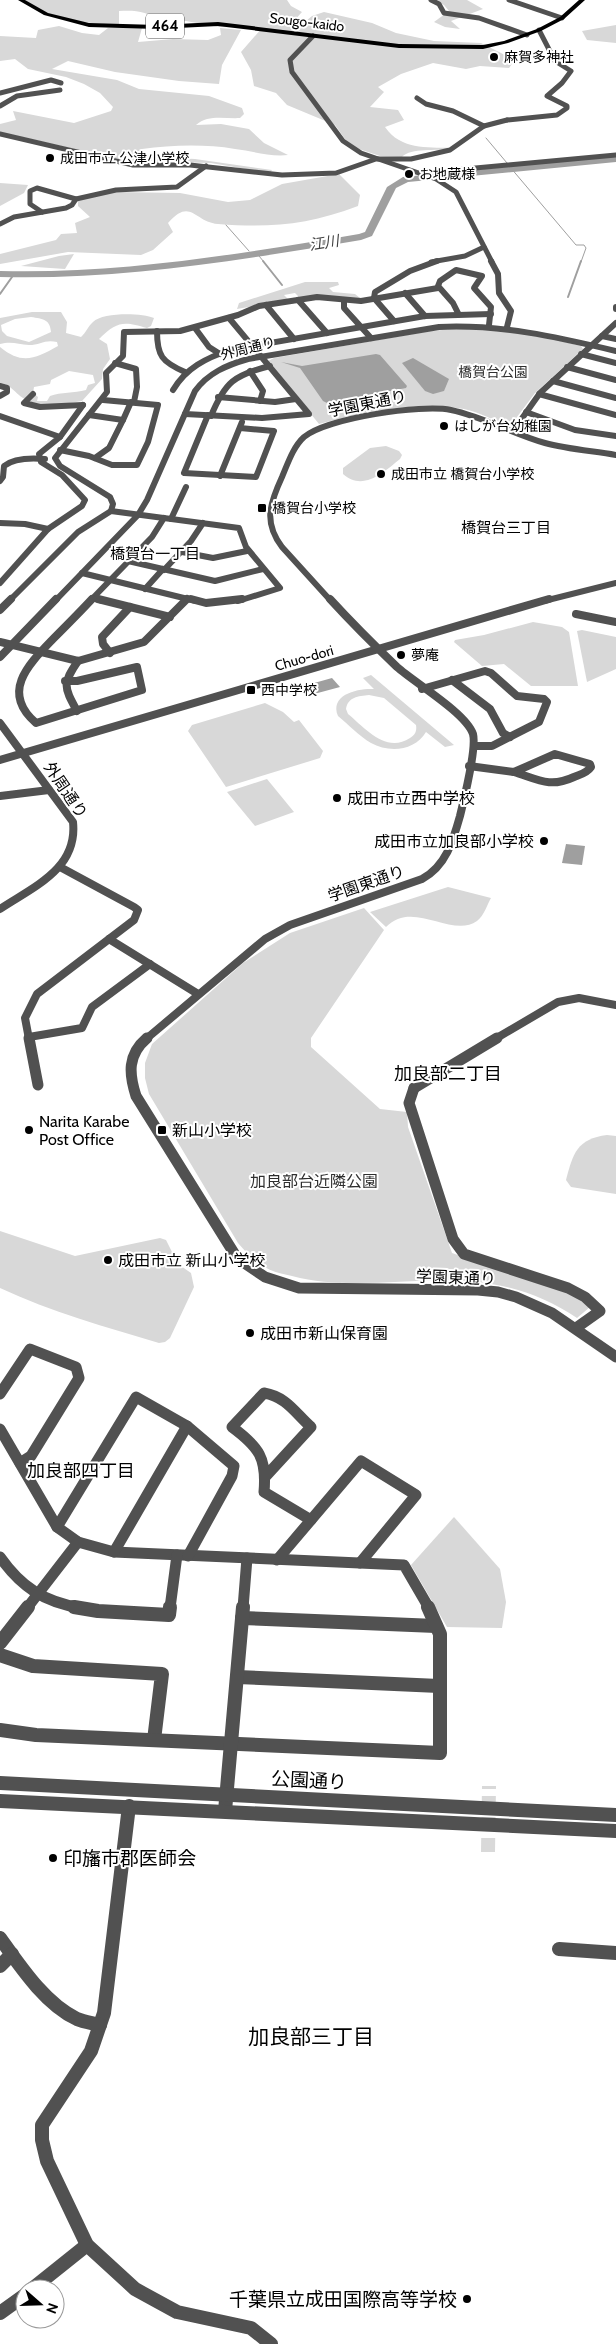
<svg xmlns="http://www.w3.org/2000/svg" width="616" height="2344" viewBox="0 0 616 2344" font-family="Cabin,'Noto Sans JP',sans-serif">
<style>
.green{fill:#d8d8d8;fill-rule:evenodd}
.water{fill:#9f9f9f}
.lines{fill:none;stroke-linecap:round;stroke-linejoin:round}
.stream-far1{stroke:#9f9f9f;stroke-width:1}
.stream{stroke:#9f9f9f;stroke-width:2}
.river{fill:#9f9f9f;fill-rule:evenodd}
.minor-tunnel{stroke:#d9d9d9;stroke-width:14;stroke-dasharray:14 7;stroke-linecap:butt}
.minor-far4{stroke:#515151;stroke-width:5}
.minor-far3{stroke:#515151;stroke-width:6}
.minor-far2{stroke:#515151;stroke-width:8}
.minor-far1{stroke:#515151;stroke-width:11}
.minor{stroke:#515151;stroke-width:14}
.tertiary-far4{stroke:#515151;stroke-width:5}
.tertiary-far3{stroke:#515151;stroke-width:6}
.tertiary-far2{stroke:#515151;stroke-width:8}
.tertiary-far1{stroke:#515151;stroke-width:11}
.tertiary{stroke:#515151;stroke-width:14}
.trunk{fill:#000;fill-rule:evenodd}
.poi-dot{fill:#000;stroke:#fff;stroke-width:2}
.labels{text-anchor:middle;stroke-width:4;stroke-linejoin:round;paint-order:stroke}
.far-street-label{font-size:14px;fill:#000;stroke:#fff}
.far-poi-label{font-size:14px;fill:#000;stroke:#fff;text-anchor:start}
.far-park-label{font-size:14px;fill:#2f2f2f;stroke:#fff}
.shield{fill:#fff;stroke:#4c4c4c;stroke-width:1}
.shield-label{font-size:15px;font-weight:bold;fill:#000}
.far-water-label{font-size:15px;font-style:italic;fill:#404040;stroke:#fff}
.far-neighbourhood-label{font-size:15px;fill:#000;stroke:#fff}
.street-label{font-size:16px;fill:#000;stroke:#fff}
.poi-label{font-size:16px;fill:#000;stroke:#fff;text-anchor:start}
.park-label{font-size:16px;fill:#2f2f2f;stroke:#fff}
.neighbourhood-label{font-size:18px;fill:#000;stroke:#fff}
.near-street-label{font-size:19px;fill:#000;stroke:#fff}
.near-poi-label{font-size:19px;fill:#000;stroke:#fff;text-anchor:start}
.near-neighbourhood-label{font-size:21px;fill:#000;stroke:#fff}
</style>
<rect width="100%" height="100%" fill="#fff"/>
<g class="green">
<path d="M25,0H287L291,6L302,12L292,23L300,26L312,16L324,12L372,23L396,33L434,41L481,43L509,57L512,64L509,68L480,66L466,69L433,63L401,74L378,87L384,92L370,107L398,110L404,120L385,127C401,150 426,147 451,148C437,152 411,147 402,157L380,156L350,146L335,125L287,105L276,93L254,86L251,70L241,52L262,28L219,27L186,21L160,22C148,11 135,10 119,11V25C87,23 51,21 25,0Z"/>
<polygon points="433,0 467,0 483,9 451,21 460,29 445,27 434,22 449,11 444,5"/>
<polygon points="616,25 616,43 587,40 582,31"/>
<path d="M59,26L82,33L99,35L108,28H142L138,42L173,39L208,40L221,35L220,28L241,30L222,65L219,84L179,81L115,72L68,61L52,69L117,80L139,89L209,96L242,108L244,114L240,118C225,119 208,114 196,125L221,124L249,129L264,143L288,155C270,157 253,151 235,149C205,144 172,145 142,149L139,152L141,156L195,159L272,170L270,173L211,163L127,161L0,132V124L16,120L13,111L74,123L111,111L113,107L100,93L84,84L66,77L28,69L15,59L0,61V36L36,38L38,30Z"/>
<path d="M339,174L360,195L358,206C308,225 270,228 218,224C194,222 191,197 168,223L173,232L153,250L141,255L68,252L0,264V254L56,240L61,234L77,233L75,223L90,217L78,206V200L116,192L180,193L228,202L250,200L282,184Z"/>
<polygon points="0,183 28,185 24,193 0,206"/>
<polygon points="74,254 65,269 21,266 59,256"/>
<polygon points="305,282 338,282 339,285 329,288 333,292 355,294 360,298 300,298 295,293 284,295 289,300 237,309 239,303"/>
<path d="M32,312H61L67,322L66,333L81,337C86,333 88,326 93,322C103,312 142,313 154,318L151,326L147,328C124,321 117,321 99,339L107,344L110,359L103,369L102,379L82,401C63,404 40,409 23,398C15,393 10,384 0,383V347C22,365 35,359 58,346L57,342C45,339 40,345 29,345C18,344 11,341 0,344V318ZM31,317C43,319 50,319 51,332L29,342L7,336L2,331L1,325L15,319ZM69,371L93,375L95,383L88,385L86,390C74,393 61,392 50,396L47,401H37L38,397L33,393L34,387L50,384L51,380Z"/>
<path d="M468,328L529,333L581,346L583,349L535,393L511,425C495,422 480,412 464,409C416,401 366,411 319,424L268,361L274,358L430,331Z"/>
<path d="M386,446L399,451L402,455L400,459C384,472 363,492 343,474V468L370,448Z"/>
<polygon points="533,622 562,627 569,632 578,686 531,686 504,664 482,666 454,642 455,640 484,635"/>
<polygon points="582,630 616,637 616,669 587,682 577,631"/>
<path d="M371,675L454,745L445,747L426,732C415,751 389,753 371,743C359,736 349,725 338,716C329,694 359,688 374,689L363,678ZM369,695L384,698L416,725C417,731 415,735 410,738C386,754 365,728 348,714L346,709C348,697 358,696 369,695Z"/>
<polygon points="265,703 283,712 294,722 299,720 323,751 320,758 226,787 188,731 192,725"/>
<polygon points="267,779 294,812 255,826 227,792"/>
<path d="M448,887L491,898C487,905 484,916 477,921C452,939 413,899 386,927L370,912Z"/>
<path d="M364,908L384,930L311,1038V1047L380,1109L407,1112L408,1127L452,1253L580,1297L590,1307L577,1318C547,1298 514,1286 478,1282C417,1275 353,1292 292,1276C282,1274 272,1272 263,1266C253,1260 246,1252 238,1243L149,1094L145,1078V1063L152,1044L243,963L290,933Z"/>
<path d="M607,1135L616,1136V1194L571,1187L566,1180C573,1153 577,1139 607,1135Z"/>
<path d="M0,1231L75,1256L160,1238L166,1240L178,1264L191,1273L194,1287L170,1338L165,1342L159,1343C106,1327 51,1312 0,1288Z"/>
<polygon points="454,1517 500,1569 506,1602 502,1628 447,1627 411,1565"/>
</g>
<g class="water">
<polygon points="376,354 380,355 407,386 406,388 327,403 323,401 300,368 281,362 302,366"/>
<polygon points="413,358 449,379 444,391 433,394 425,391 402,363"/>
<polygon points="332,678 340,687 314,694 307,685"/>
<polygon points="566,844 585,846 582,865 562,863"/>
</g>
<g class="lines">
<g class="stream-far1">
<polyline points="486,138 507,163"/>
<polyline points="510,167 576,245 584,245 586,248 581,262"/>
<polyline points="226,225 249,251"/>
<polyline points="251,253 253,254"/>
<polyline points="259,256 264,262"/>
</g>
<g class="stream">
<polyline points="263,261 282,285"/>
<polyline points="0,294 12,277"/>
<polyline points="568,297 581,261"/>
</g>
<path class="river" d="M616,156V162L408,182L396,188L372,236L361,240C241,260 122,280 0,277V271C122,274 239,254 359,234L365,232L387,187L403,177Z"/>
<polyline class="minor-tunnel" points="488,1852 489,1786"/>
<g class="minor-far4">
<polyline points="431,0 439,4 444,13 479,18 527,35"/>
<polyline points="509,0 562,18"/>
<polyline points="0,93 51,80 61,83"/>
<polyline points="417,98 426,104 453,111 484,126"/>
<polyline points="0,106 17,96 60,90"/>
<polyline points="507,120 557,115 567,108 567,106 547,96 562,83 571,71 555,61 539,30"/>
<polyline points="422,173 616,155"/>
<polyline points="42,212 30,204 30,191 37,188 76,199"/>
<polyline points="0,224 14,217 66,208 72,205 76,199 116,190 177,187 206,166"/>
<polyline points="431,262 465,256 484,247"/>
</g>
<g class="minor-far3">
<polyline points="405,293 425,316"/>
<polyline points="298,300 327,333"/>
<polyline points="344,300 344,308 371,338"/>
<polyline points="266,305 294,339"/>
<polyline points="616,307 616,309"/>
<polyline points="458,313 453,303 438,286 440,281 456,270 482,276 474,288 491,307 489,325"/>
<polyline points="394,321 374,298 375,292 410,271 437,261"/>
<polyline points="195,328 209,347 220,354"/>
<path d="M157,331C157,356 162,362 185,372"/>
<polyline points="602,336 616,339"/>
<polyline points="581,354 616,363"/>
<polyline points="115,363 136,369 137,387 134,402"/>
<polyline points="567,367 616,380"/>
<polyline points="250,371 263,391 260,401"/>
<polyline points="553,381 616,398"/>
<polyline points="0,386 7,388 7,392 0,396"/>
<path d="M173,390C186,368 206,358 230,350L425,316L491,314"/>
<polyline points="33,394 24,403 40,407 83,405"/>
<polyline points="539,394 616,415"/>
<polyline points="218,397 275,402 296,399"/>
<polyline points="526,412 575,430 616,436"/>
<polyline points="185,414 262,418 309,414 229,318"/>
<polyline points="89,415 123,420 109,448 95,458"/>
<polyline points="208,415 184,473 256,477 274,431 240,428"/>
<polyline points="0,416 60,437 39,454 41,462 62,475 85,500 82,506 48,529 0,583"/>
<path d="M211,416C225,382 234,375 270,366"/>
<polyline points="123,420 131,402"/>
<polyline points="513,431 540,393 616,323"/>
<polyline points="60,437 83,405"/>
<polyline points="60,450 89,456 112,465 137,465 148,442 158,405 103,400"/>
<polyline points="220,476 242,422"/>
<path d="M0,481L3,477L4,466C14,458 33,458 45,459"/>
<polyline points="111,511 113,504 110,497 60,466 55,458 107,392 106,373 123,356 124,332 180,331 238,315 259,306 317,297 361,301 438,288"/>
<polyline points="171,519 186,487"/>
<polyline points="0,523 25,524 48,529"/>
<polyline points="182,552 213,558 247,551"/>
<polyline points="128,561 215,581 263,569"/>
<polyline points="164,570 191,541 203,523"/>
<polyline points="82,573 196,601"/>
<polyline points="145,589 163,569"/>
<polyline points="92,598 103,601"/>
<polyline points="9,601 78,532 111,511 239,528 246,547 280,588 238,601"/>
<polyline points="90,601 152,537 164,518"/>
<polyline points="185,601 187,599"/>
</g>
<g class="minor-far2">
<polyline points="98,599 170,617"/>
<polyline points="191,599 206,603 242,599"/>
<polyline points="0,610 11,599"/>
<polyline points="576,614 616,622"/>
<polyline points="0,642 78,661 144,642 187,599"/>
<polyline points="110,653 103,644 102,637 130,607"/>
<polyline points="452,680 490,709 503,733 510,737"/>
<path d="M65,681H77L137,667L142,690L36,723C0,692 29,664 53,639C66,626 79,613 92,599"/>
<polyline points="422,689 485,671 491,673 517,696 544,699 547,702 539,722 492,746 474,746"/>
<path d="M77,711C64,687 62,684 78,661"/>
<path d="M555,754L590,764L591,767C587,773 581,774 574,777C550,788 539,780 514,772Z"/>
<polyline points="469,766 514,772"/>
<polyline points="0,796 49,790"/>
<polyline points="109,939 198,994"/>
<polyline points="29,1037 82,1028 92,1007 150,964"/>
<polyline points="29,1039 25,1018 37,994 134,920 138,910 134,907 60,867"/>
</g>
<g class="minor-far1">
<polyline points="29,1038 38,1085"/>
<polyline points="414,1088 409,1103 453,1239 464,1254 568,1288 585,1297 600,1311 576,1328"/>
<polyline points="0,1394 30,1349 76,1367 79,1378 31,1456 20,1463"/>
<polyline points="0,1429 57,1527 78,1542 114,1552 404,1565 429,1608"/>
<path d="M266,1476L311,1427C295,1413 287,1397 264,1393L232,1427C259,1447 267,1458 264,1492L311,1520"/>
<polyline points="57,1527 136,1397 187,1426 234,1466 232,1476 188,1556"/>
<polyline points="114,1552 187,1426"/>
<path d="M0,1557C21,1587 44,1602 81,1608"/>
<polyline points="277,1560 361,1461 416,1495 360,1563"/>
<polyline points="27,1608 78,1542"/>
<polyline points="170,1608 177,1555"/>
<polyline points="243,1608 247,1558"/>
</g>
<g class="minor">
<polyline points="74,1607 98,1611 169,1615 170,1607"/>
<polyline points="242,1618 436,1626"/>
<polyline points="0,1643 28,1607"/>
<polyline points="0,1655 33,1666 162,1674 154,1740"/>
<polyline points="237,1677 439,1686"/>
<polyline points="0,1730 36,1735 440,1753 440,1634 428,1607"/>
<polyline points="129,1806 104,2013 91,2051 42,2125 42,2140 47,2161 87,2245 135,2289 177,2312 251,2328 271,2344"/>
<polyline points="225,1811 243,1607"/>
<path d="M0,1938C20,1966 45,2004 77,2019C84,2022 93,2023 100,2025"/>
<polyline points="559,1949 616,1953"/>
<polyline points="0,1966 12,1954"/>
<polyline points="32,2289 87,2245"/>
<polyline points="0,2313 25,2295"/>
</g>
<g class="tertiary-far4">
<polyline points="313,36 290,60 292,72 343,141 361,153 436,179 456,192 492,262"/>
<polyline points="0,134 133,165 190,165 282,175 336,173 376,159 411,159 450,150 484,126 507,120"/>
</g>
<g class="tertiary-far3">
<polyline points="491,261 498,274 499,293 511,311 507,327"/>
<path d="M55,601L138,515L147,500L195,391C208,373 227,365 248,359L439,327C500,324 557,337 616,351"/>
<path d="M331,601L282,547C263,522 270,503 282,477C288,463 293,447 304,437C327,418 421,404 451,410C484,417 513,434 545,443C567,449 593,451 616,455"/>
<polyline points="544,601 616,583"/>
</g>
<g class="tertiary-far2">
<polyline points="0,657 56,599"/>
<path d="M0,723L73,822C78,869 33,887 0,909"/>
<polyline points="0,760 549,599"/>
<path d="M146,1039L265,939L290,925L422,879C446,866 453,841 460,816C464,799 477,749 473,734C466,713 415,683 397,667C374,645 352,623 330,599"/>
<polyline points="495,1039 558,1002 579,998 616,1005"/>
</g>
<g class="tertiary-far1">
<path d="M147,1038C127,1055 129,1074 136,1096L237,1258L265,1277L299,1288L478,1290L498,1292L516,1297L552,1313L616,1357"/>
<polyline points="414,1088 497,1038"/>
</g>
<g class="tertiary">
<polyline points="0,1783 616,1815"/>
<polyline points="0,1801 616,1831"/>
</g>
<polygon class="trunk" points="18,0 25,0 48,13 89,23 157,25 218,22 399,44 483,45 504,41 537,29 560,17 579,0 585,0 564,19 541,31 508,43 483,49 399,48 218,26 157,29 89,27 44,15"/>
</g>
<g class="poi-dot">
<circle cx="494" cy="57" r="5"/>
<circle cx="50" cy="158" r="5"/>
<circle cx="409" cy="174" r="5"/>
<circle cx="444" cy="426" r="5"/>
<circle cx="381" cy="474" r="5"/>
<rect x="257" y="503" width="10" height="10" rx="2.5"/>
<circle cx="401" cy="655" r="5"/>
<rect x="246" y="685" width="10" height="10" rx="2.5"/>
<circle cx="337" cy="798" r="5"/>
<circle cx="544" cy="841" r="5"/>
<circle cx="29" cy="1130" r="5"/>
<rect x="157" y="1125" width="10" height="10" rx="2.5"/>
<circle cx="108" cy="1260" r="5"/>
<circle cx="250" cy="1333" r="5"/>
<circle cx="53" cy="1858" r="5"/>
<circle cx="467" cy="2299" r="5"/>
</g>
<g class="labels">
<g class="far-street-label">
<text transform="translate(307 22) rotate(7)" y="5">Sougo-kaido</text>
<text transform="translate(248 348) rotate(-14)" y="5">外周通り</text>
<text transform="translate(304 658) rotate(-16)" y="5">Chuo-dori</text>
</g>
<g class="far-poi-label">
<text x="504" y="62">麻賀多神社</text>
<text x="60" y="163">成田市立 公津小学校</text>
<text x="419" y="179">お地蔵様</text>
<text x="454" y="431">はしが台幼稚園</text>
<text x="391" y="479">成田市立 橋賀台小学校</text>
<text x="272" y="513">橋賀台小学校</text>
<text x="411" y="660">夢庵</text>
<text x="261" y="695">西中学校</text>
</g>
<g class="far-park-label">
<text x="493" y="377">橋賀台公園</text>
</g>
<rect class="shield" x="146" y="13.5" width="38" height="25" rx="4"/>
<g class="shield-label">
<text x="165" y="31">464</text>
</g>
<g class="far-water-label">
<text transform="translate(324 243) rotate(-9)" y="5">江川</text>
</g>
<g class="far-neighbourhood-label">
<text x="506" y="533">橋賀台三丁目</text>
<text x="155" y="559">橋賀台一丁目</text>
</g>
<g class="street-label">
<text transform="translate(367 403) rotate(-11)" y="6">学園東通り</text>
<text transform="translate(66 790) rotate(56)" y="6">外周通り</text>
<text transform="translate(366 883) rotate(-19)" y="6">学園東通り</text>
<text transform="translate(456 1277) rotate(2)" y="6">学園東通り</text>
</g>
<g class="poi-label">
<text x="347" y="804">成田市立西中学校</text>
<text x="534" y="847" text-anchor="end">成田市立加良部小学校</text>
<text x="39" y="1127">Narita Karabe<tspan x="39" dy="18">Post Office</tspan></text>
<text x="172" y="1136">新山小学校</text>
<text x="118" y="1266">成田市立 新山小学校</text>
<text x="260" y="1339">成田市新山保育園</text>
</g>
<g class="park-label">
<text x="314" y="1187">加良部台近隣公園</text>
</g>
<g class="neighbourhood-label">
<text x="448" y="1080">加良部二丁目</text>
<text x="81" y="1477">加良部四丁目</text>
</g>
<g class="near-street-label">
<text transform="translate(309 1780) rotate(3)" y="7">公園通り</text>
</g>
<g class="near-poi-label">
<text x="63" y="1865">印旛市郡医師会</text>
<text x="457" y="2306" text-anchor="end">千葉県立成田国際高等学校</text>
</g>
<g class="near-neighbourhood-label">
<text x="311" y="2044">加良部三丁目</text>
</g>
</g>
<g transform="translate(40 2304) rotate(110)"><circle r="24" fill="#ffffff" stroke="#999999"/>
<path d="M0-4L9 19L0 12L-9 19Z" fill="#000000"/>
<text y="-8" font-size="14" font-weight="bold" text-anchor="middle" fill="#000000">N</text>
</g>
</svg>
